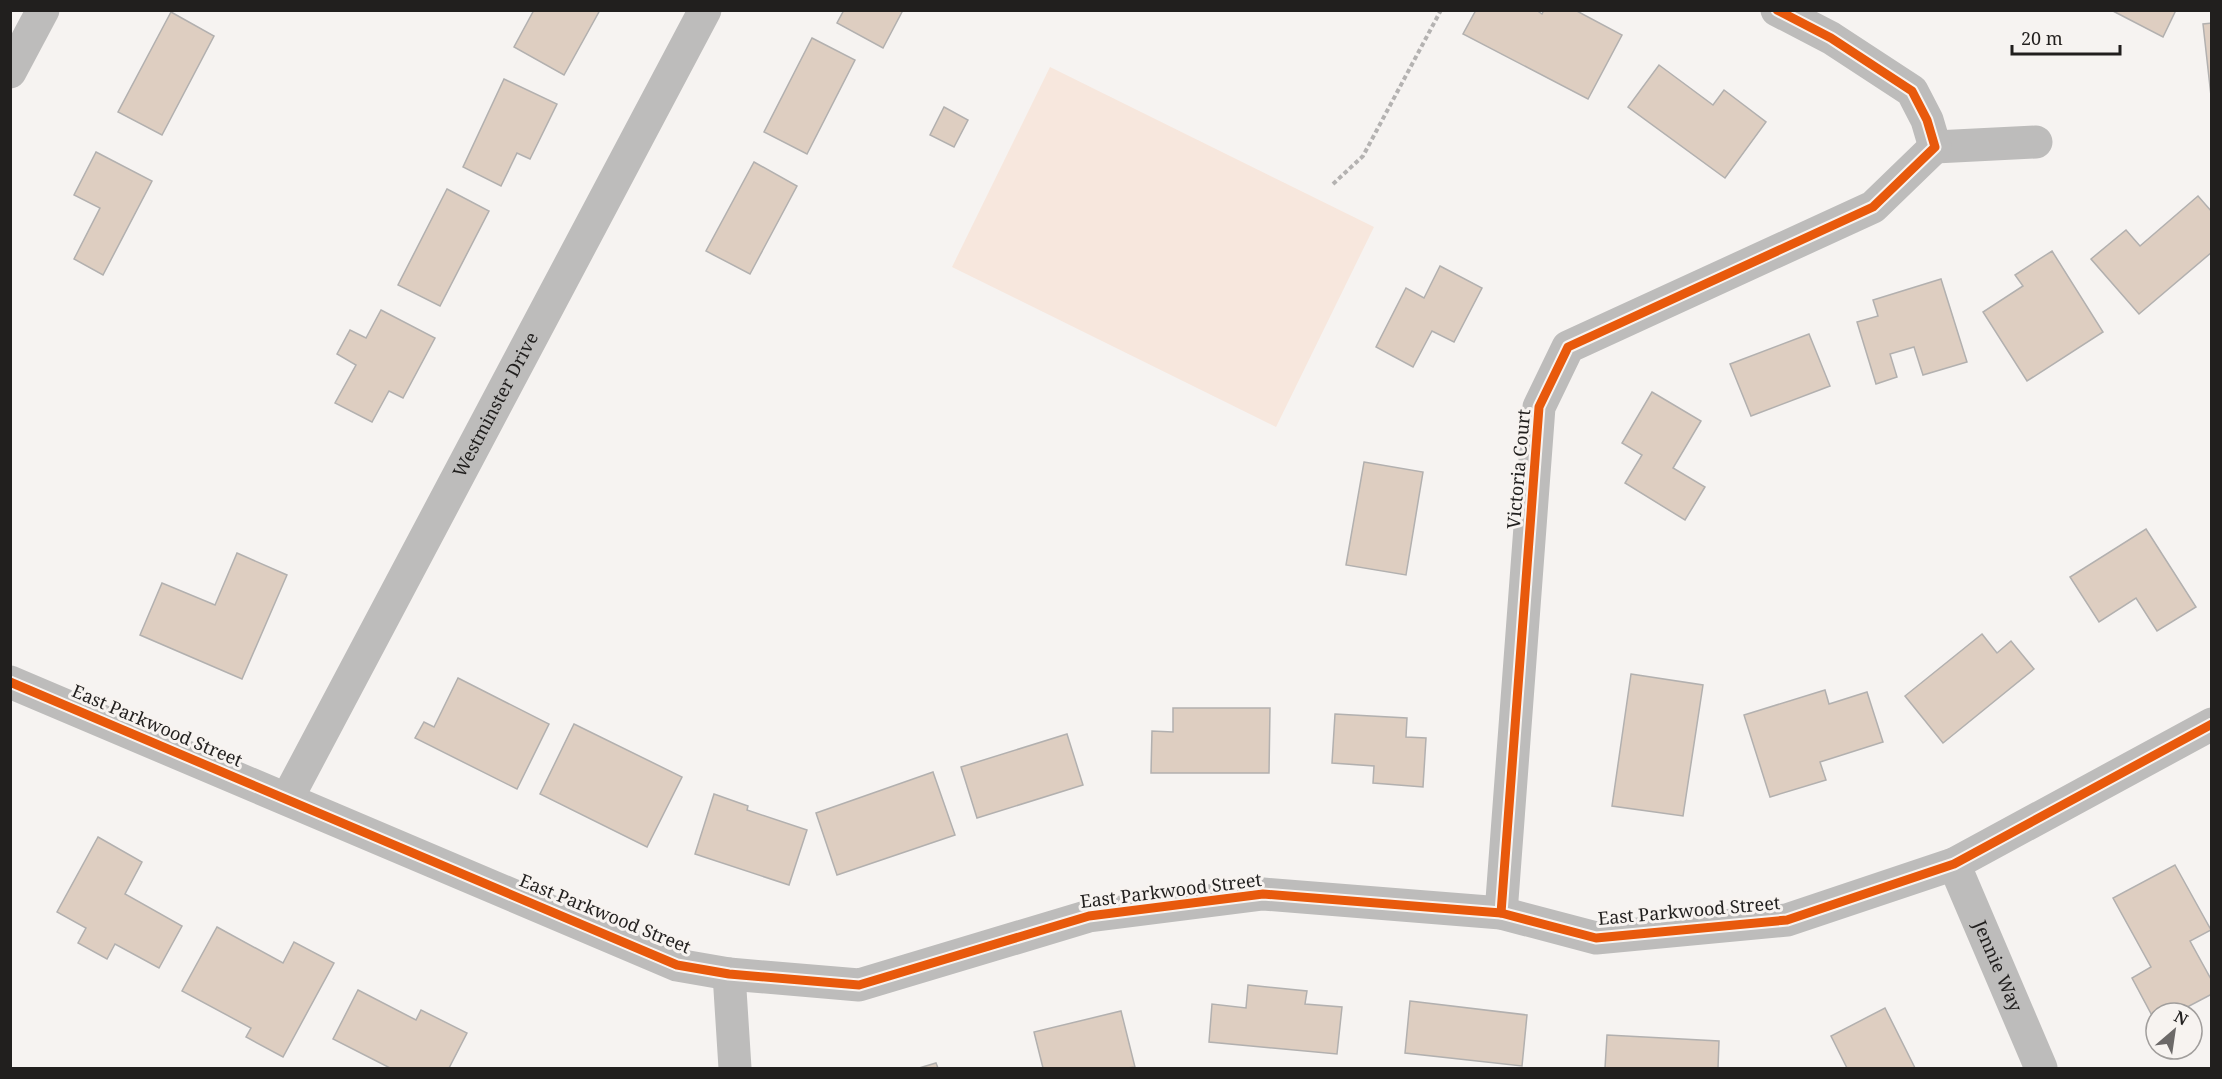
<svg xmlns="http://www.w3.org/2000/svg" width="2222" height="1079" viewBox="0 0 2222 1079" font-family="'Noto Serif',serif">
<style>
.green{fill:#f7e7dd}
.building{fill:#decec1;stroke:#b2b0af;stroke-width:1.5}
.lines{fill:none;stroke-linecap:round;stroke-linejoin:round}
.path{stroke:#b4b2b1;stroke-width:4;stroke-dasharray:4.5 3;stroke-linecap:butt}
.minor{stroke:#bdbcbb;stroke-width:33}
.cycleway-casing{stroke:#f7f3f0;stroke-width:13}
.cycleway{stroke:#e8590c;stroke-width:9}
.labels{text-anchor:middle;stroke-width:6;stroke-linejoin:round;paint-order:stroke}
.street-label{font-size:18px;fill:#211f1e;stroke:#f7f3f0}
</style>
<rect width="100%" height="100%" fill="#f6f3f1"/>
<polygon class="green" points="1050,67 1374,227 1276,427 952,267"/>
<g class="building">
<polygon points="534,10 600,10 564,75 514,47"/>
<polygon points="844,10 903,10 883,48 837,23"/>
<polygon points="1476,10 1536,10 1542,14 1544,10 1575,10 1622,35 1588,99 1463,34"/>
<polygon points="2111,10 2176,10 2163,37"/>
<polygon points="171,12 214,36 162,135 118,112"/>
<polygon points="2212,23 2212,96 2211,96 2203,24"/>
<polygon points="812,38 855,60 807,154 764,132"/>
<polygon points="1659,65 1713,105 1724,90 1766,122 1725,178 1628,107"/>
<polygon points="504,79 557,104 530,159 517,153 501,186 463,167"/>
<polygon points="944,107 968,120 954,147 930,135"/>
<polygon points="96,152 152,181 103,275 74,259 100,208 74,195"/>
<polygon points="754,162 797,186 750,274 706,251"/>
<polygon points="447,189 489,211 440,306 398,285"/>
<polygon points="2198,196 2212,212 2212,252 2139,314 2091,259 2126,230 2140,246"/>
<polygon points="2052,251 2103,332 2027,381 1983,312 2023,286 2015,275"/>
<polygon points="1440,266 1482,288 1454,342 1432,331 1413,367 1376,347 1406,288 1424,298"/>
<polygon points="1941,279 1967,362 1923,375 1914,347 1890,354 1897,377 1876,384 1857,322 1878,316 1873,300"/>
<polygon points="381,310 435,338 403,398 389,391 372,422 335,403 356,365 337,354 350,330 366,338"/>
<polygon points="1809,334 1830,386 1751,416 1730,364"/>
<polygon points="1652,392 1701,421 1673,468 1705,487 1685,520 1625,483 1642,455 1622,443"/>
<polygon points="1364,462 1423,472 1406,575 1346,565"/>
<polygon points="2146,529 2196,607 2157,631 2136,598 2099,622 2070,577"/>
<polygon points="237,553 287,575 242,679 140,635 162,583 215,605"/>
<polygon points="1982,634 1997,653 2011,641 2034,669 1943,743 1905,696"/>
<polygon points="1631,674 1703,685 1683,816 1612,806"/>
<polygon points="458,678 549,724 517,789 415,738 424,722 434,727"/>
<polygon points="1825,690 1829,704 1867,692 1883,742 1820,762 1826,780 1770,797 1744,715"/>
<polygon points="1173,708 1270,708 1269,773 1151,773 1152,731 1173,732"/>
<polygon points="1335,714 1407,718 1406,737 1426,738 1423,787 1373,783 1374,766 1332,763"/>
<polygon points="574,724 682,777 647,847 540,794"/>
<polygon points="1067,734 1083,785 977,818 961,767"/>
<polygon points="933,772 955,835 837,875 816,813"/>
<polygon points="714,794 748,806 747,810 807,830 789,885 695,854"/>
<polygon points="98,837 142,862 125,894 182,926 159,968 115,944 107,959 78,943 86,928 57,912"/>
<polygon points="2175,865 2211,930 2190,941 2212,981 2212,994 2176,1013 2156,1013 2156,1023 2132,978 2151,967 2113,898"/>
<polygon points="217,927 283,963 294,942 334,963 283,1057 246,1037 251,1028 182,991"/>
<polygon points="1248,985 1307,991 1305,1004 1342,1007 1337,1054 1209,1042 1212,1004 1246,1008"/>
<polygon points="358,990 416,1020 421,1010 467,1033 449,1068 390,1068 333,1039"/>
<polygon points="1410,1001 1527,1015 1522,1066 1405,1053"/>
<polygon points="1885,1008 1915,1068 1847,1068 1831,1036"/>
<polygon points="1121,1011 1135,1067 1127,1068 1043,1068 1034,1032"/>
<polygon points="1607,1035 1719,1041 1718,1068 1605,1068"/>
<polygon points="936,1063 938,1068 919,1068"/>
</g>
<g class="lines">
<polyline class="path" points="1333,184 1363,156 1441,10"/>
<g class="minor">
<polyline points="1777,10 1831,38 1912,91 1927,120 1935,147"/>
<polyline points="10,72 43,10"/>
<polyline points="1935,147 2036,142"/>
<polyline points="10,682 677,965 729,974 859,985 1089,916 1263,894 1501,913 1596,938 1787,920 1954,864 2212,724"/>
<path id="s1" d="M287,799L705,10"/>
<path id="s2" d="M1954,864L2041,1068"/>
<polyline points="1501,913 1539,407 1568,347 1873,207 1935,147"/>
<polyline points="729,974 735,1068"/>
</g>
<g class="cycleway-casing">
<g id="cycleway">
<polyline points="10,682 677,965 729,974 859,985 1089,916 1263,894 1501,913 1596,938 1787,920 1954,864 2212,724"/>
<polyline points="1501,913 1539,407 1568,347 1873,207 1935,147 1927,120 1912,91 1831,38 1777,10"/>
</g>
</g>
<use href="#cycleway" class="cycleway"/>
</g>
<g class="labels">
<g class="street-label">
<text dy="6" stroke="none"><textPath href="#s1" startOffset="446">Westminster Drive</textPath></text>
<text transform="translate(1519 469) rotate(-85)" y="6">Victoria Court</text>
<text transform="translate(157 726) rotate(23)" y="6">East Parkwood Street</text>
<text transform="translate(1171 891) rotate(-7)" y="6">East Parkwood Street</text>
<text transform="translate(1689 911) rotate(-5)" y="6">East Parkwood Street</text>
<text transform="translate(605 914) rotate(22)" y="6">East Parkwood Street</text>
<text dy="6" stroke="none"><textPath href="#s2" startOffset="111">Jennie Way</textPath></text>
</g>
</g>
<rect width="2222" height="1079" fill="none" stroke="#211f1e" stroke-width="24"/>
<g transform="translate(2174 1031) rotate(29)"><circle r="28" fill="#f7f3f0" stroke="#a19e9c" stroke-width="1.5"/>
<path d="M0-4.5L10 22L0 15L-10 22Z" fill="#6c6968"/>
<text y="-9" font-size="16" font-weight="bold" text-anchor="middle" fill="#211f1e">N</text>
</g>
<path d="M2012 45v9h108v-9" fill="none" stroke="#211f1e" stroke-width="3"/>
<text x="2021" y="45" font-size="18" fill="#211f1e" stroke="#f7f3f0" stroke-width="4.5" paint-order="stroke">20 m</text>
</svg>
